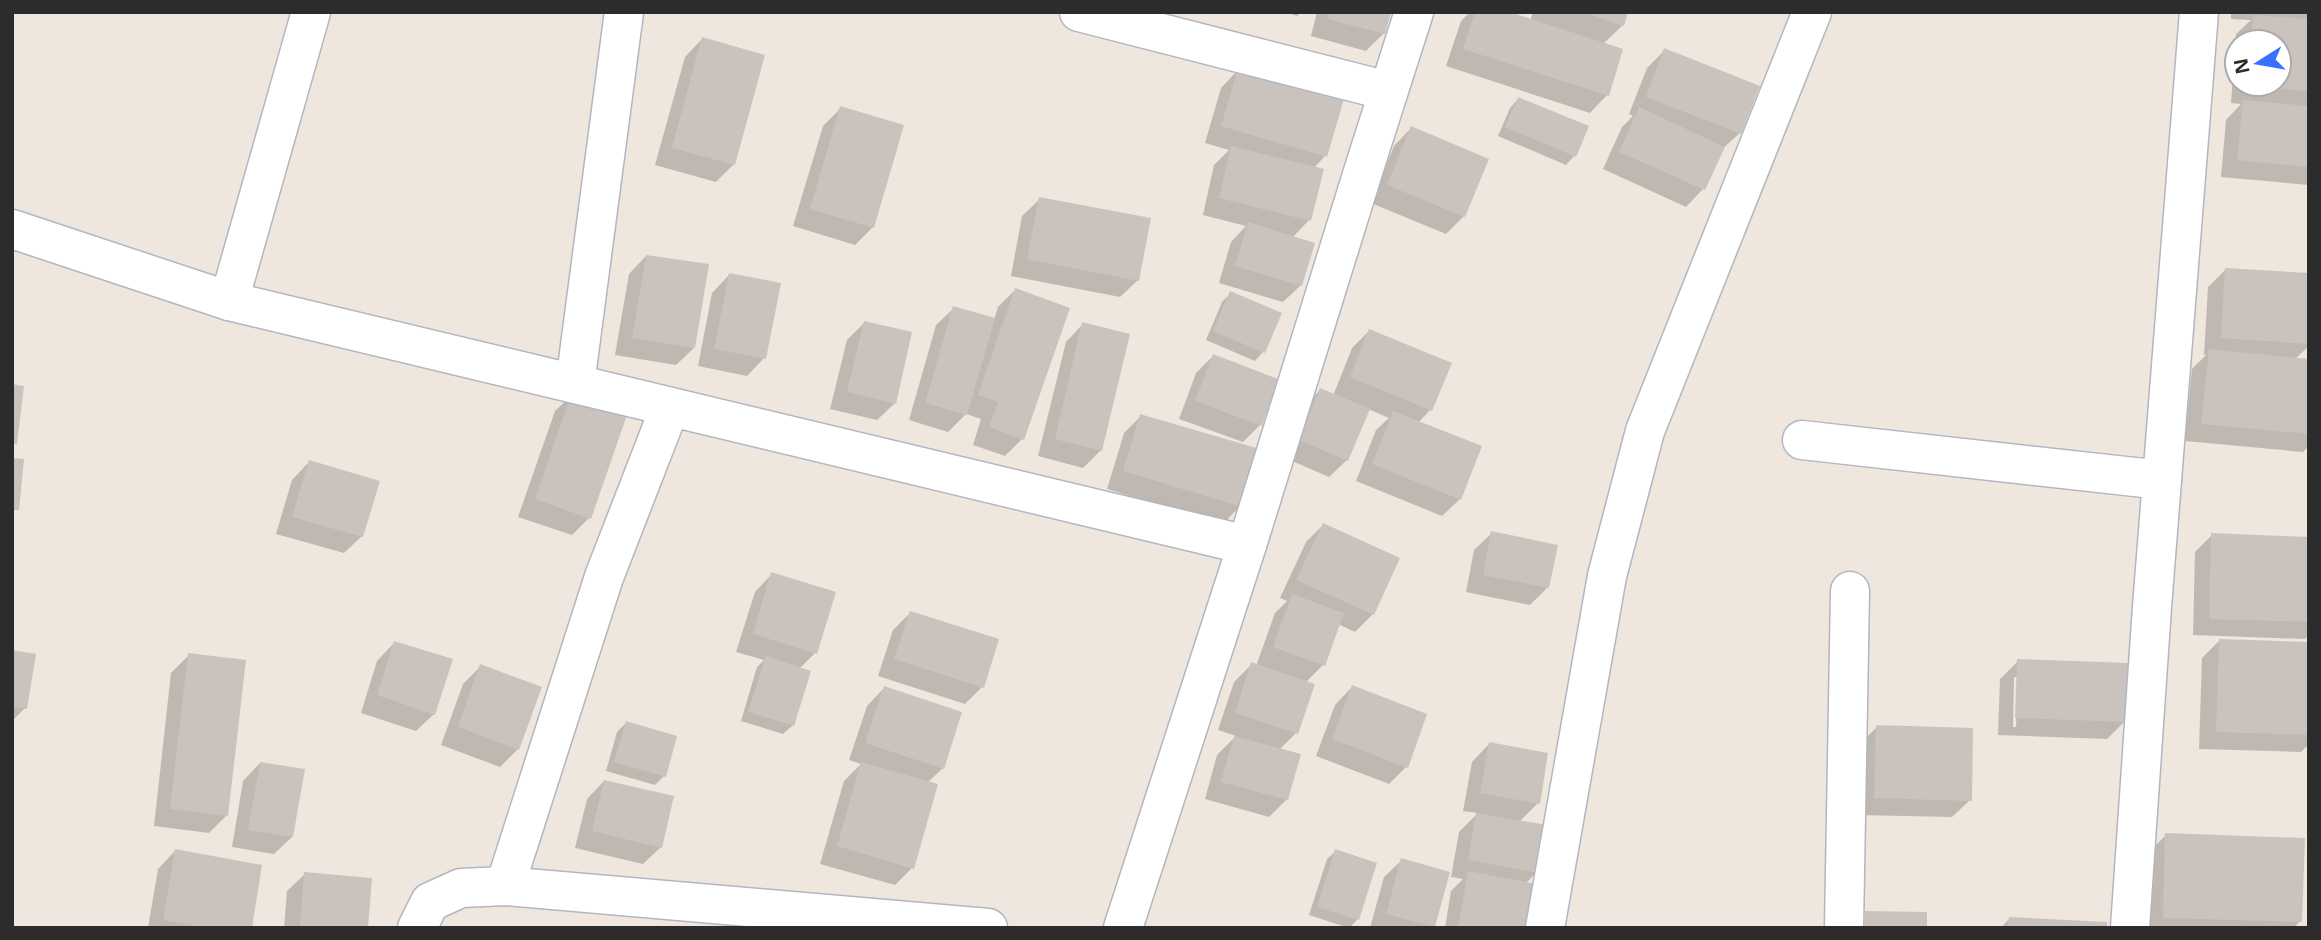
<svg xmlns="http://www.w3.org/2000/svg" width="2321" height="940" viewBox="0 0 2321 940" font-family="'Open Sans',sans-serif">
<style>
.shadow{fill:#0003;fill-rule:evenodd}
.building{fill:#cac3bd}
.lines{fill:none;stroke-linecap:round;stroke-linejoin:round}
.minor-casing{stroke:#b2b6c1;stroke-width:41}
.minor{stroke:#fff;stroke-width:38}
</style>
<rect width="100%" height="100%" fill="#efe6de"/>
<g class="shadow">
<polygon points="1284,12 1301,12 1297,16"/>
<polygon points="1317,12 1389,12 1384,33 1366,51 1311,36"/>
<polygon points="1470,12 1517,12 1514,15 1530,21 1533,12 1627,12 1623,25 1603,44 1607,95 1590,113 1446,66 1461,21"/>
<path d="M2231,12H2309V185L2221,177L2226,120L2241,104L2231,103L2236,34L2251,20L2231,19ZM2237,42H2279V84H2237Z"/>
<polygon points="702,39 734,164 716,182 655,165 685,57"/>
<polygon points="1665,50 1740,133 1721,150 1703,189 1686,207 1603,169 1622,127 1633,116 1629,114 1647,68"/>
<polygon points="1238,70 1325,156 1314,168 1309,220 1292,238 1301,285 1283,302 1219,283 1231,242 1246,226 1203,215 1214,165 1229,150 1205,143 1221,88"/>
<polygon points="1518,99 1574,156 1566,165 1498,136 1510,108"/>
<polygon points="841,108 873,227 855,245 793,226 823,126"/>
<polygon points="1411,128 1464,216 1446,234 1371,203 1394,146"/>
<polygon points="1040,199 1138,280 1120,297 1011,276 1022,216"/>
<polygon points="646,256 694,348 676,365 615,355 629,274"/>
<polygon points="2226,269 2309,275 2309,346 2295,359 2309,361 2309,446 2303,452 2185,441 2192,369 2206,355 2204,355 2208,287"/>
<polygon points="729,275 764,358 747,376 698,366 712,293"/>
<polygon points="1015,290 1022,439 1005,456 973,445 981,419 966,414 948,432 909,420 936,325 954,308 994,320 998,307"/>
<polygon points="1231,293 1263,352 1255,361 1206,340 1222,302"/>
<polygon points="864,323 895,403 877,420 830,409 847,340"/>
<polygon points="1083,324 1101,450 1083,468 1038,456 1066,342"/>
<polygon points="1369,331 1449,364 1430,410 1419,422 1460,499 1442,516 1356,481 1376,430 1389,418 1368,409 1347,460 1329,477 1283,457 1303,408 1320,390 1333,396 1352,348"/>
<polygon points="1213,356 1260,425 1243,442 1179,419 1196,373"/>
<polygon points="573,394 589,518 572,535 518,517 555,411"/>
<polygon points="1141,416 1240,506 1223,524 1107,489 1124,433"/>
<polygon points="309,462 362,536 344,553 276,534 292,480"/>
<polygon points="1323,525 1397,559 1373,614 1355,632 1338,624 1323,665 1305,683 1296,733 1279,750 1287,799 1269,817 1205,799 1217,755 1236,736 1218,730 1234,682 1252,664 1256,666 1275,613 1287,601 1280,598 1306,542"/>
<polygon points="1492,533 1548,587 1530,605 1466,592 1474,550"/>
<polygon points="2212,535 2309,538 2309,635 2305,639 2193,635 2195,552"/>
<polygon points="772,574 815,653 799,669 809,672 792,726 783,734 741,721 757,667 764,660 736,652 755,592"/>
<polygon points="910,613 982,687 965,704 878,676 893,630"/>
<polygon points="2220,640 2309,644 2309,744 2301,752 2199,749 2202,658"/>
<polygon points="394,643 434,714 416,731 361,713 377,661"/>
<polygon points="12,652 25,708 12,721"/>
<polygon points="189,655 227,815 209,833 154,826 171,673"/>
<path d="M2018,661L2125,721L2107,739L1998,735L2000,679ZM2014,677H2018L2016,727H2013Z"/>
<polygon points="481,666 518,749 500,767 441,745 463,684"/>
<polygon points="1352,687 1406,767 1389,784 1316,756 1335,705"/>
<polygon points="884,688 943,768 927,783 912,868 895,885 820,864 844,781 861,764 849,760 867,706"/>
<polygon points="626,723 664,776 655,785 606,771 617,732"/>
<polygon points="1877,727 1970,800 1952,817 1858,815 1860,744"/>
<polygon points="1489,744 1538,803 1519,822 1537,872 1526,883 1527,928 1445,928 1451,891 1463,879 1451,877 1459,832 1478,813 1463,811 1472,762"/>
<polygon points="260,763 292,837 274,854 232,847 243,781"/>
<polygon points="604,781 661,847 643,864 575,848 587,799"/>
<polygon points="2166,835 2300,921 2294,928 2140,928 2142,859"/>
<polygon points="175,851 250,928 148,928 158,869"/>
<polygon points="1336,851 1375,864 1357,920 1349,928 1309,915 1327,859"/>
<polygon points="1402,860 1434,926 1432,928 1370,928 1384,877"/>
<polygon points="305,874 366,928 284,928 287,891"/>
<polygon points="2009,919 2105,928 2001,928"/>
</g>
<g class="building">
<polygon points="1329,12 1391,12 1385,34 1327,19"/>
<polygon points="1475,12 1510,12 1623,49 1609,96 1463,49"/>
<polygon points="1583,12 1628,12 1624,26"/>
<polygon points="2253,15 2309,19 2309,91 2248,87 2248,84 2279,84 2279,42 2251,42"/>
<polygon points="702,37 765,55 735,165 672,148"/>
<polygon points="1664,48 1760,86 1741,134 1646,97"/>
<polygon points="1238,68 1344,99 1327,157 1221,126"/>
<polygon points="1518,97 1589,126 1576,157 1505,127"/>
<polygon points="2243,100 2309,106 2309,167 2237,160"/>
<polygon points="840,106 904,125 874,228 810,209"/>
<polygon points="1639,107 1725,147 1705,190 1619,152"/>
<polygon points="1411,126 1489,159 1465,217 1387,185"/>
<polygon points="1231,146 1324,169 1311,221 1219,198"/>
<polygon points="1039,197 1151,218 1139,281 1027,259"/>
<polygon points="1248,222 1315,243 1302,286 1235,266"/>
<polygon points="646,255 709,264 695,348 632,338"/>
<polygon points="2225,268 2309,273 2309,344 2221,338"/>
<polygon points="729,273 781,283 766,359 714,349"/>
<polygon points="1015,288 1070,308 1024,440 989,427 998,402 978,395"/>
<polygon points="1230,291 1282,313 1265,353 1213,331"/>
<polygon points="953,306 995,318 967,415 925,403"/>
<polygon points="864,321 912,332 896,404 847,392"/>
<polygon points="1082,322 1130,334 1102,451 1055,439"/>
<polygon points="1369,329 1452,363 1432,411 1350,377"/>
<polygon points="2209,349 2309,359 2309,434 2201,424"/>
<polygon points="1213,354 1278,379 1262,426 1195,401"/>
<polygon points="12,384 24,386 17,444 12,443"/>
<polygon points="1320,388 1370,409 1348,461 1299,440"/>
<polygon points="572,392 628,412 591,519 535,499"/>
<polygon points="1393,411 1482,446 1461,500 1372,464"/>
<polygon points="1140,414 1260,449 1242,507 1123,471"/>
<polygon points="12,458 24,459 19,510 12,510"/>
<polygon points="309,460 380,481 363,537 292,517"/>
<polygon points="1323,523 1400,558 1374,615 1296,580"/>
<polygon points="1491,531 1558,545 1549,588 1483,575"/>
<polygon points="2211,533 2309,537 2309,622 2209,619"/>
<polygon points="771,572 836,592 817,654 753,634"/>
<polygon points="1292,594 1344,613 1325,666 1273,647"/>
<polygon points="910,611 999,639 984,688 894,659"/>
<polygon points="2219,639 2309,642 2309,735 2216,732"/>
<polygon points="394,641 453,659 435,715 377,695"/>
<polygon points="12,650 36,654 27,709 12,707"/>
<polygon points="188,653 246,660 228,816 170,809"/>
<polygon points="766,656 811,671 794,726 748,712"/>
<polygon points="2017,659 2129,663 2127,722 2015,718"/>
<polygon points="1251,662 1315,684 1298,734 1235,713"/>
<polygon points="480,664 542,687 519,750 458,727"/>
<polygon points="1352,685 1427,714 1408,768 1332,739"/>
<polygon points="884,686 962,712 944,769 865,743"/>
<polygon points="626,721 677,736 666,777 614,762"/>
<polygon points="1876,725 1973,728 1972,801 1874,798"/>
<polygon points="1234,736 1301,754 1288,800 1221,782"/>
<polygon points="1489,742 1548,753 1540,804 1480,793"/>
<polygon points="260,762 305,769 293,837 248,830"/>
<polygon points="861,762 938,784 914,869 837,846"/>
<polygon points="604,780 674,796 662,848 592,831"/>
<polygon points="1476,813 1547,825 1539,873 1468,860"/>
<polygon points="2165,833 2305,838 2302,922 2163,918"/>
<polygon points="175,849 262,865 252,928 205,928 163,920"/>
<polygon points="1335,849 1377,863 1359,920 1317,907"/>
<polygon points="1401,858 1450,872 1435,927 1386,914"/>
<polygon points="1468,871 1536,884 1529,928 1458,928"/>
<polygon points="304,872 372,878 368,928 300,928"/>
<polygon points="1865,911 1927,912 1927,928 1864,928"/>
<polygon points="2009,917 2107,922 2107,928 2008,928"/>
</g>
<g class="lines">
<g class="minor-casing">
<g id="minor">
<polyline points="1079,12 1388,91"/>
<polyline points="12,229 229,301 1247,545 1123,928"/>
<polyline points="229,301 311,12"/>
<polyline points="575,384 624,12"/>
<polyline points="1802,440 2162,480"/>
<polyline points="1247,545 1367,159 1414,12"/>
<polyline points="505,886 604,577 670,407"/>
<polyline points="417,928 430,902 461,888 505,886 988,928"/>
<polyline points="1545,928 1607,576 1645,431 1812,12"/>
<polyline points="1844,928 1850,591"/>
<polyline points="2130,928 2152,607 2199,12"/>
</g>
</g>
<use href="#minor" class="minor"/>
</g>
<rect width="2321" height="940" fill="none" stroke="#2c2c2c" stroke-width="28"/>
<g transform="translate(2258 63) rotate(259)"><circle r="33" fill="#ffffff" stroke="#ababab" stroke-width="2"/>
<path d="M0-5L12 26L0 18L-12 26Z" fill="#3b6fff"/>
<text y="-10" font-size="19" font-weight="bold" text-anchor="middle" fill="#2c2c2c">N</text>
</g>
</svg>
